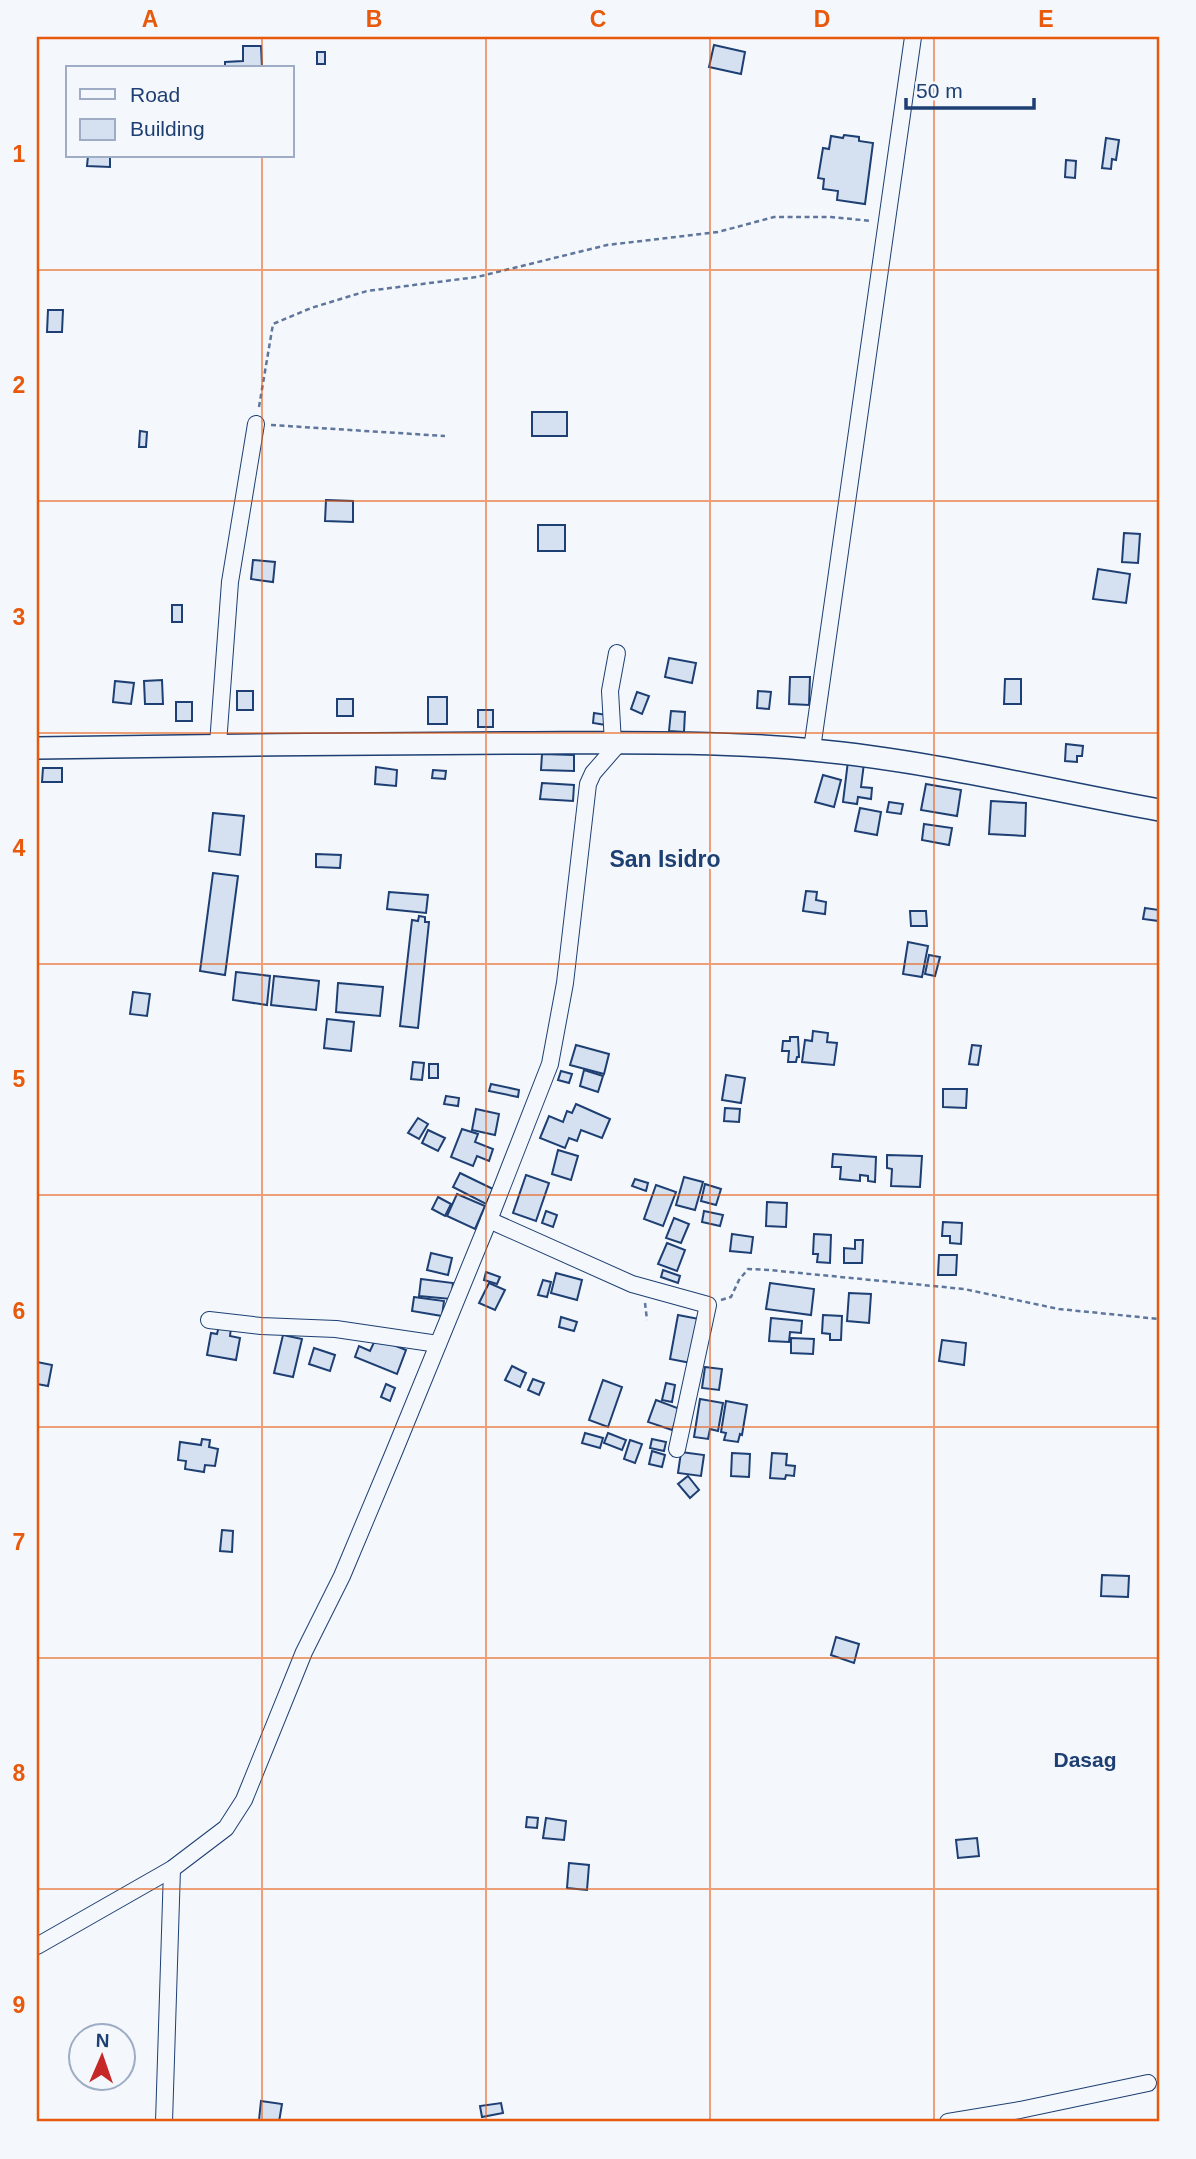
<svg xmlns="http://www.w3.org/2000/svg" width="1196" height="2159" viewBox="0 0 1196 2159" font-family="Helvetica,sans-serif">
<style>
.building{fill:#d5e0f0;stroke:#1d3f73;stroke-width:2}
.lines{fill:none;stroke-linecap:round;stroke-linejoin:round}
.street-casing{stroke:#1d3f73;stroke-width:18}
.secondary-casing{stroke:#1d3f73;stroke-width:24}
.path{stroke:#5e769c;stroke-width:2.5;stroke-dasharray:5 3.5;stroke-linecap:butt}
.street{stroke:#f4f7fb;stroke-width:16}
.secondary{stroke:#f4f7fb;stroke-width:21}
.grid{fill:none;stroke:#e8590c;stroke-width:2;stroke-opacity:0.55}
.labels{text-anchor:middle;stroke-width:5;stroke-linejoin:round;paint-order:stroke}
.neighbourhood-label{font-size:21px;font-weight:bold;fill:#1d3f73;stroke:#f4f7fb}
.quarter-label{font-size:23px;font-weight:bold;fill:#1d3f73;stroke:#f4f7fb}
.neatline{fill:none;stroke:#e8590c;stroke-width:2.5}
.grid-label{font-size:23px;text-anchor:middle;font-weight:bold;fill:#e8590c}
</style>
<rect width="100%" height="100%" fill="#f4f7fb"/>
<g class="building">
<polygon points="714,45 745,52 741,74 709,67"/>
<polygon points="243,46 261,46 262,68 225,68 225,62 243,61"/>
<rect x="317" y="52" width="8" height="12"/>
<polygon points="844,135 859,137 859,141 873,143 865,204 837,200 838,191 823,189 824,179 818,178 823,148 829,149 831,136 843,138"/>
<polygon points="1106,138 1119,140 1116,160 1112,159 1111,169 1102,168"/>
<polygon points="88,156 110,156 110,167 87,166"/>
<polygon points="1066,160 1076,161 1075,178 1065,177"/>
<polygon points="48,310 63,310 62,332 47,332"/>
<rect x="532" y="412" width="35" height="24"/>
<polygon points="140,431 147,432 146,447 139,447"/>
<polygon points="326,500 353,501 353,522 325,521"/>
<rect x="538" y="525" width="27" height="26"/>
<polygon points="1124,533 1140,534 1138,563 1122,562"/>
<polygon points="253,560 275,562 273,582 251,579"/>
<polygon points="1098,569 1130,574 1126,603 1093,599"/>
<rect x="172" y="605" width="10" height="17"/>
<polygon points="669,658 696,663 692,683 665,677"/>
<polygon points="790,677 810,677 809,705 789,704"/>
<polygon points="1005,679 1021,679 1021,704 1004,704"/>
<polygon points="162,680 163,704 145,704 144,681"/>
<polygon points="115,681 134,683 131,704 113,702"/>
<rect x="237" y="691" width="16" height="19"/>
<polygon points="758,691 771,692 769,709 757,708"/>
<polygon points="637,692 649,696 642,714 631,709"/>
<rect x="428" y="697" width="19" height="27"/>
<rect x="337" y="699" width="16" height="17"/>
<rect x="176" y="702" width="16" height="19"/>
<rect x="478" y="710" width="15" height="17"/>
<polygon points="671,711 685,712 684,732 669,731"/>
<polygon points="594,713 607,715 606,725 593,723"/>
<polygon points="1066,744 1083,746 1082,756 1077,756 1077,762 1065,761"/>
<polygon points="542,754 574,755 574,771 541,770"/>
<polygon points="848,761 864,763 861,787 872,788 871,799 858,797 857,804 843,802"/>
<polygon points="376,767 397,770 396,786 375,784"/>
<polygon points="43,768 62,768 62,782 42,782"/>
<polygon points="433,770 446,771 445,779 432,778"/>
<polygon points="823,775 841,780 834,807 815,802"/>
<polygon points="542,783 574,785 573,801 540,799"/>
<polygon points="926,784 961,790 957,816 921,810"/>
<polygon points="991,801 1026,803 1025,836 989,834"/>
<polygon points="889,802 903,804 901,814 887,812"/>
<polygon points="860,808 881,812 877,835 855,831"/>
<polygon points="213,813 244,816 240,855 209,851"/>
<polygon points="924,824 952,828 949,845 922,840"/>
<polygon points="316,854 341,855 340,868 316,867"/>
<polygon points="213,873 238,876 225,975 200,971"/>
<polygon points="806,891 817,892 816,900 826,902 825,914 803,911"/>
<polygon points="389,892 428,895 426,913 387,909"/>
<polygon points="1145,908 1159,910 1159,921 1143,919"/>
<polygon points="910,911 926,911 927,926 911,926"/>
<polygon points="419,916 425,917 425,922 429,922 418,1028 400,1026 412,920 418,921"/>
<polygon points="908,942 928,946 922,977 903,974"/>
<polygon points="929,955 940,957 935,976 925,974"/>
<polygon points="236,972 270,976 267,1005 233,1000"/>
<polygon points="274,976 319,981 316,1010 271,1005"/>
<polygon points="338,983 383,987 380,1016 336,1012"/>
<polygon points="133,992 150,994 147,1016 130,1014"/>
<polygon points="327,1019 354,1022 351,1051 324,1048"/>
<polygon points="813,1031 828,1033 827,1042 837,1043 834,1065 802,1062 805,1040 812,1041"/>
<polygon points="790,1037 798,1037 799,1057 797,1057 796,1062 788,1062 789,1051 782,1051 783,1041 790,1041"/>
<polygon points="576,1045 609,1054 604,1074 570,1065"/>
<polygon points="972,1045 981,1046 978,1065 969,1064"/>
<polygon points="413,1062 424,1063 422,1080 411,1079"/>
<rect x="429" y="1064" width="9" height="14"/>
<polygon points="584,1070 603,1076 598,1092 580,1086"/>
<polygon points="561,1071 572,1074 569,1083 558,1080"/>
<polygon points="726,1075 745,1078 741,1103 722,1100"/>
<polygon points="491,1084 519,1090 518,1097 489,1091"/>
<polygon points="943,1089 967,1089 966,1108 943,1107"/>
<polygon points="446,1096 459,1098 458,1106 444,1104"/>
<polygon points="576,1104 610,1119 602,1138 581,1130 577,1141 569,1138 565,1148 540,1138 549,1116 563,1122 567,1111 572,1113"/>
<polygon points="725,1108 740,1109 739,1122 724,1121"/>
<polygon points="476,1109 499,1114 495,1135 472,1130"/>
<polygon points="418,1118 428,1124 419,1139 408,1133"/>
<polygon points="462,1129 478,1134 475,1142 493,1149 489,1161 477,1156 473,1166 451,1157"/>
<polygon points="428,1130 445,1138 438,1151 422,1143"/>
<polygon points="558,1150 578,1156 571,1180 552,1174"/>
<polygon points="833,1154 876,1157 875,1182 868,1181 868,1176 860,1175 860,1181 840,1179 841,1167 832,1167"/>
<polygon points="887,1155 922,1156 920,1187 891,1186 892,1169 887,1168"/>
<polygon points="460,1173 493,1189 486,1204 453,1187"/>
<polygon points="526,1175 549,1183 536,1221 513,1213"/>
<polygon points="684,1177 703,1182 695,1210 676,1205"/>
<polygon points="635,1179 648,1183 646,1191 632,1186"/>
<polygon points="705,1184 721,1189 716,1205 701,1201"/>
<polygon points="656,1185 676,1192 663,1226 644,1219"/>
<polygon points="457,1194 485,1206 475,1229 447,1216"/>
<polygon points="438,1197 451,1204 445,1216 432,1209"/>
<polygon points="767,1202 787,1203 786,1227 766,1226"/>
<polygon points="546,1211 557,1215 553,1227 542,1223"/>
<polygon points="704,1211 723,1215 720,1226 702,1222"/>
<polygon points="674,1218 689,1224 681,1243 666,1238"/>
<polygon points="943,1222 962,1223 961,1244 950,1243 950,1236 942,1236"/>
<polygon points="732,1234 753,1237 751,1253 730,1251"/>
<polygon points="814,1234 831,1235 830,1263 817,1262 818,1254 813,1254"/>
<polygon points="855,1240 863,1240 862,1263 844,1263 844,1248 855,1249"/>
<polygon points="667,1243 685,1250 677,1271 658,1264"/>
<polygon points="431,1253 452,1258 448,1275 427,1270"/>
<polygon points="939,1255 957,1255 956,1275 938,1275"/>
<polygon points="663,1270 680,1276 678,1283 661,1277"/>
<polygon points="486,1272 500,1277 497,1284 484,1280"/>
<polygon points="556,1273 582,1280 577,1300 551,1293"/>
<polygon points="421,1279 453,1283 451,1299 419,1296"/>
<polygon points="543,1280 551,1282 547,1297 538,1295"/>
<polygon points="489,1283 505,1290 495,1310 479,1303"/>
<polygon points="770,1283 814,1289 811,1315 766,1309"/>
<polygon points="849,1293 871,1294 869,1323 847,1321"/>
<polygon points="414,1297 444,1301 442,1316 412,1311"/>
<polygon points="678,1315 699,1319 691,1363 670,1359"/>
<polygon points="823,1315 842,1316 841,1340 830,1340 830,1334 822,1333"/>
<polygon points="561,1317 577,1322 574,1331 559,1327"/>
<polygon points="771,1318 802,1321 801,1333 790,1332 789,1342 769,1341"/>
<polygon points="219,1326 231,1328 230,1336 240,1338 236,1360 207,1355 211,1333 217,1334"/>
<polygon points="283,1335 302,1339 293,1377 274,1373"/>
<polygon points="376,1338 406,1350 397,1374 355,1357 359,1346 370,1351"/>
<polygon points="791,1338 814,1339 813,1354 791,1353"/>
<polygon points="942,1340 966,1343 964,1365 939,1361"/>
<polygon points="314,1348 335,1355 330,1371 309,1364"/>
<polygon points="37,1362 52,1365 48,1386 37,1384"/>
<polygon points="512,1366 526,1373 520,1387 505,1380"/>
<polygon points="705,1367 722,1369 719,1390 702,1388"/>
<polygon points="533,1379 544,1383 539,1395 528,1390"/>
<polygon points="603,1380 622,1387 608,1427 589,1420"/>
<polygon points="666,1383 675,1385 672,1402 662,1400"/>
<polygon points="386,1384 395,1388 390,1401 381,1397"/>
<polygon points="700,1399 723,1403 718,1431 710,1429 708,1439 694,1437"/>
<polygon points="656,1400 680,1409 672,1430 648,1422"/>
<polygon points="726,1401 747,1405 742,1435 740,1434 738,1442 724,1440 726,1433 721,1432"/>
<polygon points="585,1433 603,1438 600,1448 582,1443"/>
<polygon points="608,1433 626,1440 622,1450 604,1443"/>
<polygon points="202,1439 210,1440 209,1447 218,1449 215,1466 205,1465 204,1472 185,1469 186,1461 178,1460 180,1442 201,1445"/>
<polygon points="652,1439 666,1442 664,1451 650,1448"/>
<polygon points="630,1440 642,1444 635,1463 624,1459"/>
<polygon points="652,1451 665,1455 662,1467 649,1464"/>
<polygon points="681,1452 704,1455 701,1476 678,1473"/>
<polygon points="732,1453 750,1454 749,1477 731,1476"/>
<polygon points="772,1453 787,1454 786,1465 795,1466 794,1476 786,1475 785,1479 770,1478"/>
<polygon points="688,1476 699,1490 690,1498 678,1484"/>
<polygon points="222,1530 233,1531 232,1552 220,1551"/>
<polygon points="1102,1575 1129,1576 1128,1597 1101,1596"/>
<polygon points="836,1637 859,1644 854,1663 831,1655"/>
<polygon points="527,1817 538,1818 537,1828 526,1827"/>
<polygon points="546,1818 566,1821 564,1840 543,1838"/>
<polygon points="977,1838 979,1856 958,1858 956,1840"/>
<polygon points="569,1863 589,1865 587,1890 567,1888"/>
<polygon points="261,2101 282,2104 279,2122 259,2120"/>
<polygon points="501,2103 503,2113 482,2117 480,2106"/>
</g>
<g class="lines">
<g class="street-casing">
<g id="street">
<polyline points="613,743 610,691 617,653"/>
<polyline points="218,744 230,582 256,424"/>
<polyline points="812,749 913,37"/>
<polyline points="489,1220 632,1284 708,1305 677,1449"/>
<polyline points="209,1320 261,1326 336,1329 438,1344"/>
<polyline points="37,1946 172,1869 226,1828 244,1800 304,1652 342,1576 394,1452 489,1220 550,1064 565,983 588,784 593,773 620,742"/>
<polyline points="164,2122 172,1869"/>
<polyline points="948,2122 1020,2110 1148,2083"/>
</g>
</g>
<g class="secondary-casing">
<path id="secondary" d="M37,748C194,745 350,744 507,743C609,743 712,740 813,750C930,761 1044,789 1159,810"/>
</g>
<g class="path">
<polyline points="259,407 273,324 311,308 367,291 477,277 607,245 718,232 774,217 831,217 872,221"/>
<polyline points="271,425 445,436"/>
<polyline points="721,1300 731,1297 739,1280 748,1269 769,1270 964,1289 1059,1309 1159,1319"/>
<polyline points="645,1303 647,1320"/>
</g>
<use href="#street" class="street"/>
<use href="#secondary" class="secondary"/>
</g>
<path class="grid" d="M262,37V68M486,37V2122M710,37V2122M934,37V2122M262,156V2122M37,270H1159M37,501H1159M37,733H1159M37,964H1159M37,1195H1159M37,1427H1159M37,1658H1159M37,1889H1159"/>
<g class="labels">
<g class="neighbourhood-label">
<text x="1085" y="1767">Dasag</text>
</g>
<g class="quarter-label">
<text x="665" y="867">San Isidro</text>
</g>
</g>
<rect width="1196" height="2159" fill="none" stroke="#f4f7fb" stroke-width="77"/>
<rect x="66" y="66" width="228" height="91" fill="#f4f7fb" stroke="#9eadc5" stroke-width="2"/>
<rect x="80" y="89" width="35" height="10" fill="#f4f7fb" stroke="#9eadc5" stroke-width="2"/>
<text x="130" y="102" font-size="21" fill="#1d3f73">Road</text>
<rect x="80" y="119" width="35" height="21" fill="#d5e0f0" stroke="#9eadc5" stroke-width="2"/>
<text x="130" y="136" font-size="21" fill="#1d3f73">Building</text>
<g transform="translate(102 2057) rotate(2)"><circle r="33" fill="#f4f7fb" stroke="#9eadc5" stroke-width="2"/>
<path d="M0-5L12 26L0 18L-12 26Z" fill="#c62828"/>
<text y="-10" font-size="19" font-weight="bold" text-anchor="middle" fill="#1d3f73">N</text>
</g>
<path d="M906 98v10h128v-10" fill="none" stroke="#1d3f73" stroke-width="3.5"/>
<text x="916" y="98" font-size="21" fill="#1d3f73" stroke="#f4f7fb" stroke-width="5" paint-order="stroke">50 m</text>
<rect x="38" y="38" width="1120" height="2082" class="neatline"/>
<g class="grid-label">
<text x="150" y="27">A</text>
<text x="374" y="27">B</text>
<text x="598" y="27">C</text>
<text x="822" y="27">D</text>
<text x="1046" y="27">E</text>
<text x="19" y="162">1</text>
<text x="19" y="393">2</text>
<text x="19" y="625">3</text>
<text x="19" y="856">4</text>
<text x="19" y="1087">5</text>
<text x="19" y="1319">6</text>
<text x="19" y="1550">7</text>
<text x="19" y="1781">8</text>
<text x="19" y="2013">9</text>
</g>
</svg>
